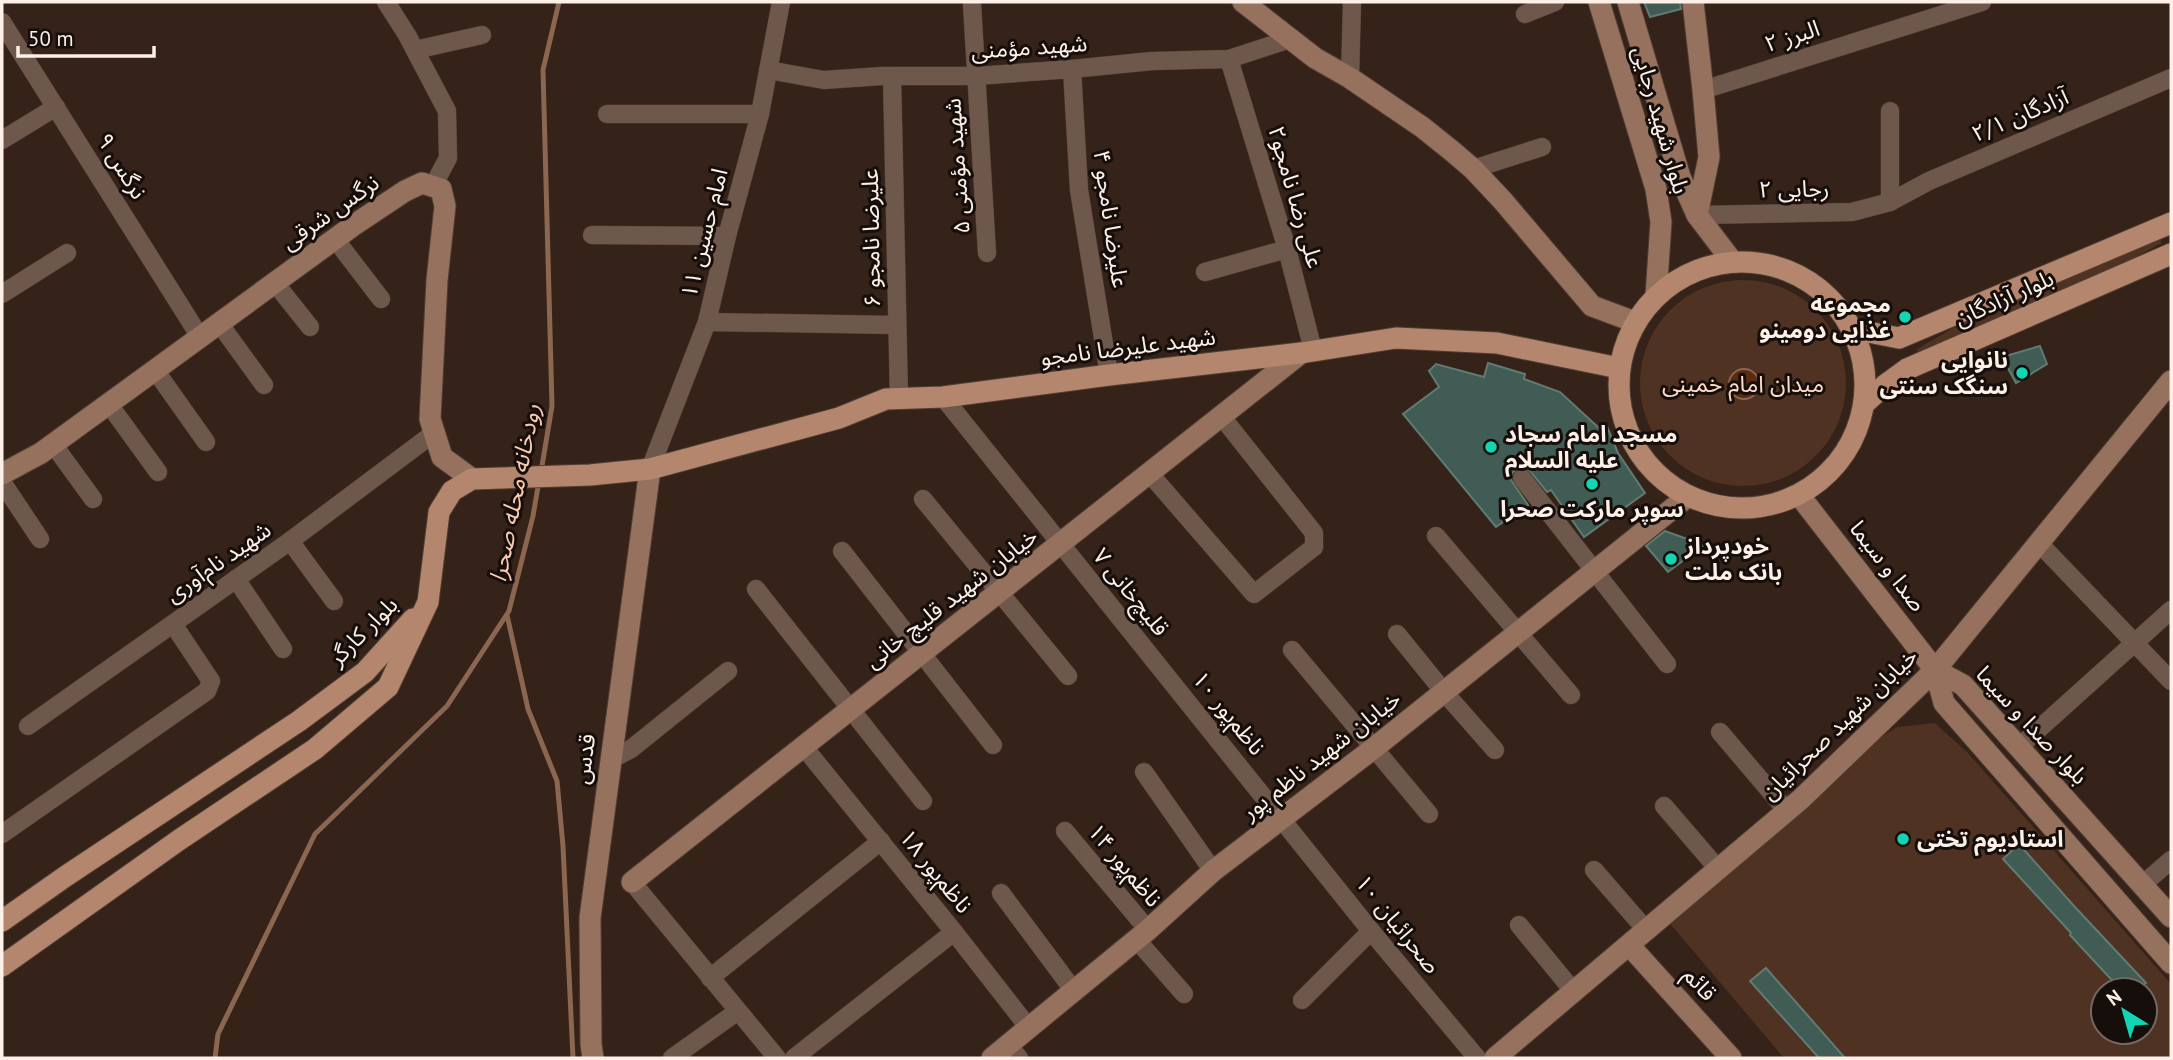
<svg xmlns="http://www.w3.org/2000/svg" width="2173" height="1060" viewBox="0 0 2173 1060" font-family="'PT Sans','Noto Sans Arabic',sans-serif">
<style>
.green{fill:#503222;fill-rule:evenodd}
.water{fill:#5a2b0e;stroke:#8b6650;stroke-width:2}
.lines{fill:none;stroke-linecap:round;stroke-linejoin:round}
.stream{stroke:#8b6650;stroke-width:5}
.building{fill:#415c54;stroke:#607b74;stroke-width:2}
.street-casing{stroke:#513f35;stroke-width:19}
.secondary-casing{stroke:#513f35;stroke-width:23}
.primary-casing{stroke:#513f35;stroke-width:23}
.street{stroke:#6e574b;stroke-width:18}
.secondary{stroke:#96725e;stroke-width:21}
.primary{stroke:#b4866d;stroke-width:21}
.poi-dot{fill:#12d5b4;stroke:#160e0a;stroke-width:2.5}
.labels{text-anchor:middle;stroke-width:6;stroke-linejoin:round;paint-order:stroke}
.street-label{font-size:23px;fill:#fdf0e9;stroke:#160e0a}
.poi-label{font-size:23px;font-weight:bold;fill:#fdf0e9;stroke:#160e0a;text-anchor:start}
.park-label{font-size:23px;fill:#fedccb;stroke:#160e0a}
.water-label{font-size:24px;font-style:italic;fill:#fac9af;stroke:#160e0a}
</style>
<rect width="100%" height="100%" fill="#352218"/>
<g class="green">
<polygon points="2160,238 2162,243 2091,281 1918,354 1917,349 1953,328"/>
<circle cx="1743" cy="383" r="103"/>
<path d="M1935,723L1968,753L2171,984V1058H1784L1667,920L1872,743L1897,727ZM2103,990H2145V1032H2103Z"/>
</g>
<circle class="water" cx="1744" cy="384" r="15"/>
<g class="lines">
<g class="stream">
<polyline points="541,472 552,406 543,70 559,2"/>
<polyline points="507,615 528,709 557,781 563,846 573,1058"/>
<polyline points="215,1058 218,1034 315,834 447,706 509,611 533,516 539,481"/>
</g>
</g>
<g class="building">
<polygon points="1644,2 1680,2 1681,9 1650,17"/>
<polygon points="2040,346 2047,364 2016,383 2002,357"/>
<polygon points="1488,363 1525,374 1524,379 1560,392 1599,428 1606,424 1618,453 1645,493 1584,537 1551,490 1547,492 1530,471 1520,467 1512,473 1511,480 1528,505 1496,527 1403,414 1439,387 1429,371 1436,364 1484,377"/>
<polygon points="1665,531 1704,545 1668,572 1646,546"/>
<polygon points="2019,844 2074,906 2146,983 2137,990 2121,990 2070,935 2071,933 2003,859"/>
<polygon points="1766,968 1845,1058 1819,1058 1750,981"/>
</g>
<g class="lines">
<g class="street-casing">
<g id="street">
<polyline points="386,2 407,35 447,111 448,158 433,186"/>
<polyline points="972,5 987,253"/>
<polyline points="1525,14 1555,2"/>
<polyline points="2,22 200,337"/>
<polyline points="415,50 482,35"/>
<polyline points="1229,59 1287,249 1313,350"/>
<polyline points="1072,69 1079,190 1109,375"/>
<polyline points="768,70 824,80 882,76 976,76 1072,69 1152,61 1229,59 1290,39"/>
<polyline points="892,76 899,398"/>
<polyline points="1350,78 1352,2"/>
<polyline points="1703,90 1982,2"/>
<polyline points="607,114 760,114"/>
<polyline points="2,140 56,107"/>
<polyline points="1473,169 1542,147"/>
<polyline points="1890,202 1890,111"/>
<polyline points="1697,215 1852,212 1890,202 1929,181 2171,78"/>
<polyline points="592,235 727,236"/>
<polyline points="335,239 381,299"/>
<polyline points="1205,272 1287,249"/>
<polyline points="275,283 310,327"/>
<polyline points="2,294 67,253"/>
<polyline points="707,322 897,325"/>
<polyline points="219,323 264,385"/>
<polyline points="155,370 206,442"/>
<polyline points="943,397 1371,931 1477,1058"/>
<polyline points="108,403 158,472"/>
<polyline points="53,444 93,499"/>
<polyline points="650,469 707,322 727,236 760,114 781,2"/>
<polyline points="1150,474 1254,594 1314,547 1314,533 1222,417"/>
<polyline points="1522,478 1667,664"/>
<polyline points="2,482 40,539"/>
<polyline points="923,499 1068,676"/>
<polyline points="1436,536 1571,695"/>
<polyline points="290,541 334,601"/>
<polyline points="2039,543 2171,681"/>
<polyline points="842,551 993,745"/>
<polyline points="236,579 283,649"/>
<polyline points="756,589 923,801"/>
<polyline points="1397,634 1444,692 1495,750"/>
<polyline points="1292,650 1429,814"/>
<polyline points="28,726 290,541 434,433"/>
<polyline points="1720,732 1787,811"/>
<polyline points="803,746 954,932 1029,1028"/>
<polyline points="2020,746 2171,610"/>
<polyline points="610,760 631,749 728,671"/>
<polyline points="1144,772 1213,871"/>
<polyline points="1664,806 1719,870"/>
<polyline points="1065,831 1148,930"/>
<polyline points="2,834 207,691 211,681 173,624"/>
<polyline points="1594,870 1647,931"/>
<polyline points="632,882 777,1058"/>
<polyline points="2142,885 2171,860"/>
<polyline points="1001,893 1074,991"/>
<polyline points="1519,925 1574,992"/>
<polyline points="1136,939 1184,994"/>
<polyline points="710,978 881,841"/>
<polyline points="1302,1000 1371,931"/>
<polyline points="1008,1045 1019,1058"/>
<polyline points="672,1058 738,1011"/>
<polyline points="794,1058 954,932"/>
</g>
</g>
<g class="secondary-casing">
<g id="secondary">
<polyline points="1243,2 1315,58 1350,78 1422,127 1452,151 1473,169 1503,201 1592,306 1635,322"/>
<polyline points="1599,2 1656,189 1661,222 1656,296"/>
<polyline points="1628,2 1680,177 1697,215 1732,261"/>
<polyline points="1693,2 1703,90 1709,157 1697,215"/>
<polyline points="2,474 41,453 354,225 405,191 422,183 441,189 445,206 437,280 430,419 442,457 472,479"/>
<polyline points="1799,495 1935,670 1944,703 2171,963"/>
<polyline points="1935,670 1963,685 2171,917"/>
<polyline points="632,882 1301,353"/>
<polyline points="1629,945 1731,1058"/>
<polyline points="593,1058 591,1044 590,918 650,469"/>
<polyline points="992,1058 1148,930 1213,871 1374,748 1687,497"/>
<polyline points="1495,1058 1801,799 1935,670 2171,381"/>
</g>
</g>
<g class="primary-casing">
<g id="primary">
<circle cx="1742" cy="385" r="123"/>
<polyline points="1853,329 1899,338 2171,223"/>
<polyline points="1865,403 1885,385 1907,369 2171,254"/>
<polyline points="2,921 66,876 299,721 365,672 413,619"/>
<polyline points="2,966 179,840 315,749 388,687 428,602 439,512 452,491 472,479 590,475 650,469 839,418 886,399 943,397 1109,375 1301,353 1396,338 1497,343 1619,368"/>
</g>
</g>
<use href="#street" class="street"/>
<use href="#secondary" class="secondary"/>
<use href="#primary" class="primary"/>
</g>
<g class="poi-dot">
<circle cx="1905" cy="317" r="7"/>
<circle cx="2022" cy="373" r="7"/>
<circle cx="1491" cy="447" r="7"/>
<circle cx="1592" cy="484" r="7"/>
<circle cx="1671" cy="559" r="7"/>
<circle cx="1903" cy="839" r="7"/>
</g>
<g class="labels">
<g class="street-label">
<text transform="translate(1792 36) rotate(-18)" y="8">البرز ۲</text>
<text transform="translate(1029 47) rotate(-4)" y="8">شهید مؤمنی</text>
<text transform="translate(2020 115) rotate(-23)" y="8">آزادگان ۲/۱</text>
<text transform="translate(1661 120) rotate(74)" y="8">بلوار شهید رجایی</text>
<text transform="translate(122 166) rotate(58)" y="8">نرگس ۹</text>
<text transform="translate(957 166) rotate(-94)" y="8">شهید مؤمنی ۵</text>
<text transform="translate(1794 189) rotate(-1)" y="8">رجایی ۲</text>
<text transform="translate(1296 197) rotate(74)" y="8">علی رضا نامجو۲</text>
<text transform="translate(330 212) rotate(-35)" y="8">نرگس شرقی</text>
<text transform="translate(1111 219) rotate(82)" y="8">علیرضا نامجو ۴</text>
<text transform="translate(704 233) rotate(-76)" y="8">امام حسین ۱۱</text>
<text transform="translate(871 238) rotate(-91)" y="8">علیرضا نامجو ۶</text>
<text transform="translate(2004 298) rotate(-24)" y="8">بلوار آزادگان</text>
<text transform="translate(1128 347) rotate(-7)" y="8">شهید علیرضا نامجو</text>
<text transform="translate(218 562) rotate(-35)" y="8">شهید نام‌آوری</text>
<text transform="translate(1888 566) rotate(52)" y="8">صدا و سیما</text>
<text transform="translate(1131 592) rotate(51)" y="8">قلیچ‌خانی ۷</text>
<text transform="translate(951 598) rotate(-38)" y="8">خیابان شهید قلیچ خانی</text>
<text transform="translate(363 631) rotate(-45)" y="8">بلوار کارگر</text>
<text transform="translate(1229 713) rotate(51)" y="8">ناظم‌پور ۱۰</text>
<text transform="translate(1839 724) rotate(-44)" y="8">خیابان شهید صحرائیان</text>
<text transform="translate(2032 725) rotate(47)" y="8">بلوار صدا و سیما</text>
<text transform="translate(1321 755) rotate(-38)" y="8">خیابان شهید ناظم پور</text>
<text transform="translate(584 759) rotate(-82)" y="8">قدس</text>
<text transform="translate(1125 865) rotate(50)" y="8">ناظم‌پور ۱۴</text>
<text transform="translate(936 871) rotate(51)" y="8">ناظم‌پور ۱۸</text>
<text transform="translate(1398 924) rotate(51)" y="8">صحرائیان ۱۰</text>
<text transform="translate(1700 984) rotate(48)" y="8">قائم</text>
</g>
<g class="poi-label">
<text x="1891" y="312" text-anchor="end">مجموعه<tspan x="1891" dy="26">غذایى دومینو</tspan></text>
<text x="2008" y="368" text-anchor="end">نانوایی<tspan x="2008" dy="26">سنگک سنتی</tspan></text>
<text x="1505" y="442">مسجد امام سجاد<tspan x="1505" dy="26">علیه السلام</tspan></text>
<text x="1592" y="517" text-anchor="middle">سوپر مارکت صحرا</text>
<text x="1685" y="554">خودپرداز<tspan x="1685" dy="26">بانک ملت</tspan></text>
<text x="1917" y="847">استادیوم تختی</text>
</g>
<g class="park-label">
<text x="1743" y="392">میدان امام خمینی</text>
</g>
<g class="water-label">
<text transform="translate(515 493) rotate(-79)" y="8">رودخانه محله صحرا</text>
</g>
</g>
<rect width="2173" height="1060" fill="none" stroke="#fdf0e9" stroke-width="7"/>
<g transform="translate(2124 1011) rotate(323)"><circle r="33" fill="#160e0a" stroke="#726863" stroke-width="2"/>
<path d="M0-5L12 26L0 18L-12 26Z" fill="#12d5b4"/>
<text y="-10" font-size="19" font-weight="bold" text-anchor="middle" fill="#fdf0e9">N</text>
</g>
<path d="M18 46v10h136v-10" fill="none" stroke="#fdf0e9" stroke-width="3.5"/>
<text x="28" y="46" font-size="21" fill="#fdf0e9" stroke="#160e0a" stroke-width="5" paint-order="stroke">50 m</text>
</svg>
